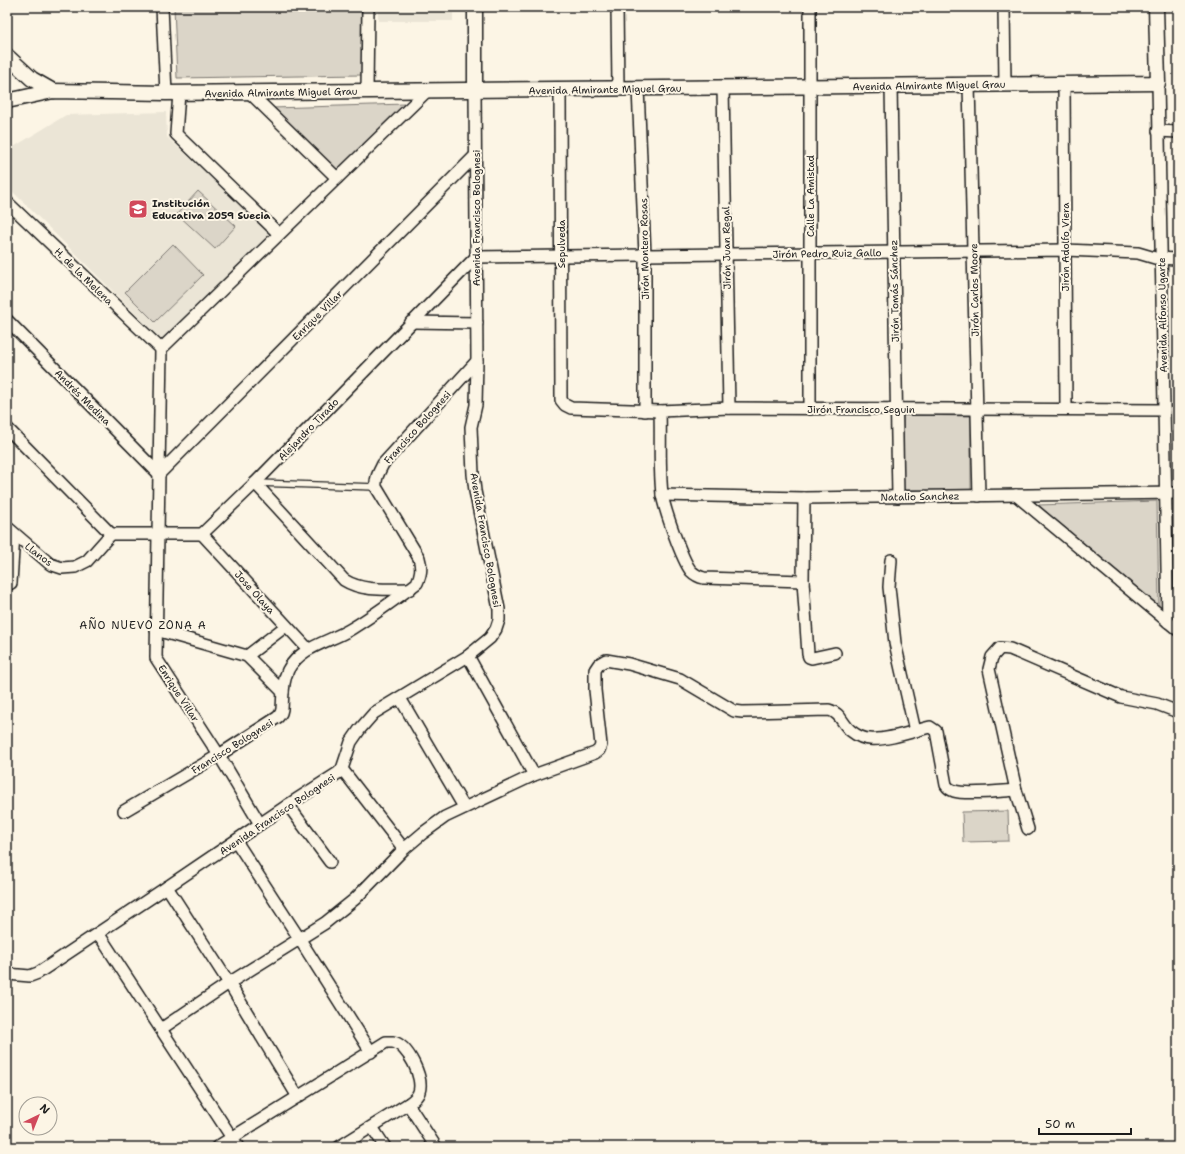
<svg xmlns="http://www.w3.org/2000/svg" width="1185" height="1154" viewBox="0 0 1185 1154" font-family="'Shantell Sans',sans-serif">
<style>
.built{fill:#ebe5d6}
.green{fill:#dbd5c8;stroke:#7c7872}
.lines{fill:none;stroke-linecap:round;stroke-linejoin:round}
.service-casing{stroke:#1c1c1c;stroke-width:8}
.minor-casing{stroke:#1c1c1c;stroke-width:14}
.tertiary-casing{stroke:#1c1c1c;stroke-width:17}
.service{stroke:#fcf5e5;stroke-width:5.5}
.minor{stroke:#fcf5e5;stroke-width:11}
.tertiary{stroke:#fcf5e5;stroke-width:14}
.labels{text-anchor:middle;stroke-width:4;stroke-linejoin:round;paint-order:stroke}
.street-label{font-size:10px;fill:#1c1c1c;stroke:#fcf5e5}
.poi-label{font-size:10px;font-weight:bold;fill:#1c1c1c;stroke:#fcf5e5;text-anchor:start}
.neighbourhood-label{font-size:11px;letter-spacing:1px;fill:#1c1c1c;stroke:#fcf5e5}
</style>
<rect width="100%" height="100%" fill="#fcf5e5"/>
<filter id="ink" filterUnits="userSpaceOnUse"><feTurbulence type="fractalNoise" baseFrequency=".025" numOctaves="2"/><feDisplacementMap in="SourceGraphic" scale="8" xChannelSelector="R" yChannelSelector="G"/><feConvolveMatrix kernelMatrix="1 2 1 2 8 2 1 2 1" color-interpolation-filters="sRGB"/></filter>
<g filter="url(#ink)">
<g class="built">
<rect x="378" y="7" width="75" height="14"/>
<polygon points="166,112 167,137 271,233 161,339 7,186 7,151 66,115"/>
</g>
<g class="green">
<polygon points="174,7 362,7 362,75 177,78"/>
<polygon points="406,104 338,171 272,108"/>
<polygon points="198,191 236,226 215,249 177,214"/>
<polygon points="173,244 203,275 155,322 125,292"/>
<polygon points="903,415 971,416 971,491 903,490"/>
<polygon points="1157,501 1159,606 1038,505"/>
<polygon points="1008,811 1009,841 963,842 962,812"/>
</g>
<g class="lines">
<g class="service-casing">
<polyline id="service" points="257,483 376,487"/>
</g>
<g class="minor-casing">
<g id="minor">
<polyline points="162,7 166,93"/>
<polyline points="617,7 618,88"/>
<polyline points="810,7 810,409"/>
<polyline points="1004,7 1005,84"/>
<polyline points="1158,83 1168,622"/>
<polyline points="1064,84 1066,409"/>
<polyline points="969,85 979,496"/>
<polyline points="891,86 898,497"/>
<polyline points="723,87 729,408"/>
<polyline points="638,88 645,255 645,411"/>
<polyline points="560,89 561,400 565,405 571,408 660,411 729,408 1164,410"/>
<polyline points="367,91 368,7"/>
<polyline points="179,93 176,134 279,234"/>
<polyline points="250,93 337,178"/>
<polyline points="1158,131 1178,132"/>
<polyline points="7,202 161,349"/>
<polyline points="476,257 1065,250 1138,253 1155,258 1178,259"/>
<polyline points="7,320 159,474 475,156"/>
<polyline points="411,322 477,323"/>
<polyline points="161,349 156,658 219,755 260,824"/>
<polyline points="161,349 427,91"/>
<path d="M660,411C661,438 659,467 662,494C664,508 682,560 691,571C695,575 699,577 704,578L803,581"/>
<polyline points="7,428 111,534"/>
<path d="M255,483L344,580C363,592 388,589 410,589"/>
<polyline points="662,495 804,498 1178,493"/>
<polyline points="1016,495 1178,630"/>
<polyline points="804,498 803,581 808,654 809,657 812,658 835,653"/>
<polyline points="7,527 50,564 62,568 75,567 87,561 111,534"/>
<polyline points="111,534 202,534 255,483 476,257"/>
<polyline points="202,534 308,649"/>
<polyline points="891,560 889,587 895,643 915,731"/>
<polyline points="7,585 11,583 14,534"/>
<polyline points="156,630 247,656 283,692"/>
<polyline points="247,656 286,626"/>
<polyline points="468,656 534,775"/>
<polyline points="400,698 464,807"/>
<polyline points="342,769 404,849"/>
<polyline points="288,805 330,862"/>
<path d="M124,811L219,755L278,717L281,713L282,709C283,696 282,682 288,670C301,646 330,642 351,629C374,615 396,599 417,583C421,574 422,568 419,558L376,487C375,478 379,472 383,464L477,361"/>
<polyline points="1028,829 1016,790 989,669 992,657 1000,648 1010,649 1121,697 1157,704 1178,712"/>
<polyline points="236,841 299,938 371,1052"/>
<polyline points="167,887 229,983 298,1097"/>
<polyline points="98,933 238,1147"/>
<polyline points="7,974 30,976 38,973 167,887 288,805 338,773 342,769 351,742 360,729 374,713 468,656 490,638 496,629 499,620 499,609 475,491 473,474 471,427 476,405 477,361 475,90"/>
<path d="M161,1029L229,983L325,923L355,899L404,849L423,833L445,817L534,775L595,753L599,750L601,745L595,690V670L599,664L606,660L629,664L680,679L734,711L742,712L829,710C841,713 842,724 851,731C856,735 863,739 870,739C886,741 914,731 930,727L936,731L946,785C948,788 951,790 954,791C966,795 1002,791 1016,790"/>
<polyline points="408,1104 436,1147"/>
<polyline points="372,1127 385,1147"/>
<polyline points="7,1146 9,1147"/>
<path d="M217,1147L386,1042C387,1042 392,1042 393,1042C408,1045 424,1078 419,1092C417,1098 412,1101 408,1104L339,1147"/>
</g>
</g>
<g class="tertiary-casing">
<g id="tertiary">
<polyline points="475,7 475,90"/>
<polyline points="7,56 32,79 53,91"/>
<polyline points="7,101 53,91 166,93 1158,83 1156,7"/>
</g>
</g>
<use href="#service" class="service"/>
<use href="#minor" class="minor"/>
<use href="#tertiary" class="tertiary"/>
</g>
</g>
<defs>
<g id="school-square" transform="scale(1)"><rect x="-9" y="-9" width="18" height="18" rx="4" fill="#d1495b" stroke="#fcf5e5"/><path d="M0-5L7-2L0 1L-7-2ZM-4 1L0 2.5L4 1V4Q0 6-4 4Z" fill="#fff"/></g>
</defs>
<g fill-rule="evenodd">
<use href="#school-square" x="138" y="209"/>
</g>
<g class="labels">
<g class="street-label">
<text transform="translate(929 85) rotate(-1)" y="4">Avenida Almirante Miguel Grau</text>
<text transform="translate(605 89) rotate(-1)" y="4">Avenida Almirante Miguel Grau</text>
<text transform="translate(281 92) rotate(-1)" y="4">Avenida Almirante Miguel Grau</text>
<text transform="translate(810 196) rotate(-90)" y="4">Calle La Amistad</text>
<text transform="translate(476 218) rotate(-90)" y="4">Avenida Francisco Bolognesi</text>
<text transform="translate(561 244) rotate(-90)" y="4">Sepulveda</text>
<text transform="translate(1065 247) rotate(-90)" y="4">Jirón Adolfo Viera</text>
<text transform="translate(726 248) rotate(-91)" y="4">Jirón Juan Regal</text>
<text transform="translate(644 249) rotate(-91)" y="4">Jirón Montero Rosas</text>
<text transform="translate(827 253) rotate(-1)" y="4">Jirón Pedro Ruiz Gallo</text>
<text transform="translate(84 276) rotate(44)" y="4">H. de la Melena</text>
<text transform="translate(974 290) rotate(-91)" y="4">Jirón Carlos Moore</text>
<text transform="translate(894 291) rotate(-91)" y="4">Jirón Tomás Sánchez</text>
<text transform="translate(317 315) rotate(-45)" y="4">Enrique Villar</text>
<text transform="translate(1162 315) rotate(-91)" y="4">Avenida Alfonso Ugarte</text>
<text transform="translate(83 397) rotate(45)" y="4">Andrés Medina</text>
<text x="861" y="413">Jirón Francisco Seguin</text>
<text transform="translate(417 427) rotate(-48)" y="4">Francisco Bolognesi</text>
<text transform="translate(308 429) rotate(-46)" y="4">Alejandro Tirado</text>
<text transform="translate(920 496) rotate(-1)" y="4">Natalio Sanchez</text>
<text transform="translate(486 540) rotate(80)" y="4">Avenida Francisco Bolognesi</text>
<text transform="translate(39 554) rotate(37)" y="4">Llanos</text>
<text transform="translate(255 592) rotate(48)" y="4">Jose Olaya</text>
<text transform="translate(179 693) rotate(57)" y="4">Enrique Villar</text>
<text transform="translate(232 746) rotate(-32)" y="4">Francisco Bolognesi</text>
<text transform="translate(277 814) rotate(-34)" y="4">Avenida Francisco Bolognesi</text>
</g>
<g class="poi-label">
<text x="152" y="207">Institución<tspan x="152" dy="12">Educativa 2059 Suecia</tspan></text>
</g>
<g class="neighbourhood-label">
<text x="143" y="629">AÑO NUEVO ZONA A</text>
</g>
</g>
<rect width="1185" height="1154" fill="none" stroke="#fcf5e5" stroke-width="24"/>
<rect x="12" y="12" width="1161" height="1130" fill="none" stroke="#1c1c1c" stroke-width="1.5" filter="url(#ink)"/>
<g transform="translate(38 1116) rotate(43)"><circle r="19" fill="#fcf5e5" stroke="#a29e95"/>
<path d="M0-3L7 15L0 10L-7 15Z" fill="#d1495b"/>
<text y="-6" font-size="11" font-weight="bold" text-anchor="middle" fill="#1c1c1c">N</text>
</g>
<path d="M1039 1128v6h92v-6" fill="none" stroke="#1c1c1c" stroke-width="2"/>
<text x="1045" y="1128" font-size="12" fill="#1c1c1c" stroke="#fcf5e5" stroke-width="3" paint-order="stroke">50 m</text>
</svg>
